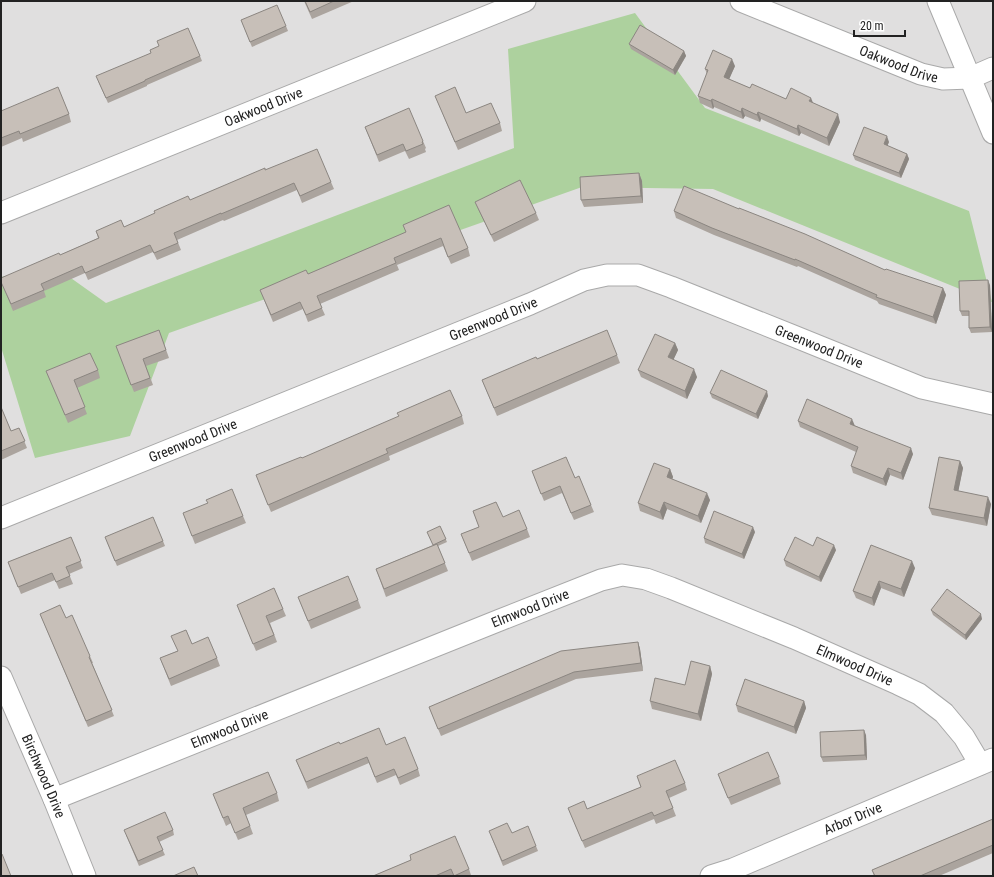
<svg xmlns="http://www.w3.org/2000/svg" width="994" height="877" viewBox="0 0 994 877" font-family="'Roboto Condensed',sans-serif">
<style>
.residential{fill:#e0dfdf}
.forest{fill:#add19e}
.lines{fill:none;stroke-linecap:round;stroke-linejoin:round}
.minor-casing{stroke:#a9a9a9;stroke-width:23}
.minor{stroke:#fff;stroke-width:21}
.wall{fill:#aba49e}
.shaded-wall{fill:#8b8681}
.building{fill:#c7bfb8;stroke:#8b8681}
.labels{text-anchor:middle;stroke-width:3.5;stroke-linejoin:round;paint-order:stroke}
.street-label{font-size:14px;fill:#222;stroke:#fff}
</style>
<rect width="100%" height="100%" fill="#f2efe9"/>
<rect class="residential" x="1" y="1" width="992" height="875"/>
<polygon class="forest" points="635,13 705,108 969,211 992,302 713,189 582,187 169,333 130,436 35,458 1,347 1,277 54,266 106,303 514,148 508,49"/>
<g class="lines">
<g class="minor-casing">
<g id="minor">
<path id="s1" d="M741,1L921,74L943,79L970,78L993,68"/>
<polyline points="938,1 993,133"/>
<path id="s2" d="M1,213L525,1"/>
<path id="s3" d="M1,518L530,304L584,280L607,275H638L671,287L791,335L922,388L993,404"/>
<path id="s4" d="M1,677L54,799L85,876"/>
<path id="s5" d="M54,799L500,620L601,580L622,575L646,579L671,588L794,638L898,684L919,694L944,713L964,737L980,764"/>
<path id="s6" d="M711,876L733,869L993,759"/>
</g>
</g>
<use href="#minor" class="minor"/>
</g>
<g class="wall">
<polygon points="304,1 354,1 312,19"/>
<polygon points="241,20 286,26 288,31 252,47"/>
<polygon points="629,44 684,51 686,56 675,75 631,49"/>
<polygon points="200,56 202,61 147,85 147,86 108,103 98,81"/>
<polygon points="735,66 729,79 750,88 786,99 813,103 840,122 829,146 801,133 799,136 761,119 760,122 745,116 743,119 714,107 713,109 700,103 698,96 707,74 705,69"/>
<polygon points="435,96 466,113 500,123 502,131 458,150"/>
<polygon points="1,111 69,114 71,122 23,142 22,138 1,147"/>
<polygon points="365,127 423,141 426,148 425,149 426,152 409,159 405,151 379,162"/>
<polygon points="889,142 887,146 907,154 909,159 901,178 855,160 853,155"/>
<polygon points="265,170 331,182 334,189 302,203 297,190 224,221 223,220 177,240 181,250 157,260 153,252 88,280 85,273 44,291 46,297 13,311 1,282 60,255 98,238 96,231 124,227"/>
<polygon points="639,173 642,181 643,203 584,207 581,200"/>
<polygon points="475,202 536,213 539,220 494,242 478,209"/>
<polygon points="739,209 885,270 943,288 946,295 936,324 879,304 877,301 798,266 797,267 714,235 676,218 674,211"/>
<polygon points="403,225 468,248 470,256 451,264 443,246 397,265 399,270 320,304 325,315 308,322 303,309 273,322 260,290 308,274 406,232"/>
<polygon points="990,285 992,332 971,333 969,328 969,316 962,316 960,311"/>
<polygon points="159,330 169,358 146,366 153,385 134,392 116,346"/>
<polygon points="675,343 678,350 673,360 697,377 687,399 641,377 638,370"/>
<polygon points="617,355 620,363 497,416 482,380 537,359"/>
<polygon points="98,370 100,378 77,388 87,414 68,423 46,371"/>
<polygon points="710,393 768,396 758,419 712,398"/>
<polygon points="1,407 11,431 19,428 27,448 1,460"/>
<polygon points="462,416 464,424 389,456 390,460 271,512 256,475 302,458"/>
<polygon points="798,421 854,425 913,454 903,480 890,475 886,486 853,473 851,466 856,452 800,427"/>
<polygon points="960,461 963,468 958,491 991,504 987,526 932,515 929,508"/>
<polygon points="670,469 673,477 672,479 710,500 701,523 667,509 663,520 640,511 638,503"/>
<polygon points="532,471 575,478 591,505 594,512 574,520 562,493 544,501"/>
<polygon points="473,511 527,529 530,537 472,561 461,534 479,527"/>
<polygon points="183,513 243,516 246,523 195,544"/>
<polygon points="440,526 447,542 438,546 448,571 386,597 376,569 433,545"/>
<polygon points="755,532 744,559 705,543 704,538"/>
<polygon points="71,537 83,568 69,574 73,584 59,589 55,580 21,594 8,562"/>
<polygon points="163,541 165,546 117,566 107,542"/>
<polygon points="871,545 915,568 904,597 881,588 874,606 856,598 853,591"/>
<polygon points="813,546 836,550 821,582 786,566 784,560"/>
<polygon points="298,597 358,600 361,608 311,629"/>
<polygon points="237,605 283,609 286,616 270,623 277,642 256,651"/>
<polygon points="931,610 982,619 966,640 933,615"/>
<polygon points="40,614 66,618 90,656 93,663 92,663 114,716 88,727"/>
<polygon points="638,642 640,649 643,671 576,679 441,736 429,707"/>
<polygon points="177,651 217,658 220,666 171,686 160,658"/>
<polygon points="710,666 712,674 701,721 652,709 650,701 685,685"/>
<polygon points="804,701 806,708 796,734 738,712 736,705"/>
<polygon points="866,735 867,760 823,762 821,757"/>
<polygon points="340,744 386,745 418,769 420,776 400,785 396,775 377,783 369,763 308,789 296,760"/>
<polygon points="718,774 779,777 781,784 731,805"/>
<polygon points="637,776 685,783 687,790 669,798 676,816 656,824 654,819 585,848 568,808 587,809 641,787"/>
<polygon points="277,793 279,801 246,815 253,834 238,840 231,823 226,826 213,794"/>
<polygon points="993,819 993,853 939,876 874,876 872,870"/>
<polygon points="173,830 174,835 159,842 165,855 139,866 126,835"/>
<polygon points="512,833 536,846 538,851 503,866 491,836"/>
<polygon points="411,860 469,869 471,875 469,876 453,876 453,875 451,876 373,876"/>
</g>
<g class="shaded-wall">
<polygon points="684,51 686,56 675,75 673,70"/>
<polygon points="732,59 735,66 727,84 724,77"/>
<polygon points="811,98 814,105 809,101"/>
<polygon points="712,99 714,107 713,109 711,101"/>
<polygon points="742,108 745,116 743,119 741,112"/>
<polygon points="758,112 761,119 760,122 757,115"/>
<polygon points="838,114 840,122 829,146 827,138"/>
<polygon points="798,125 801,133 799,136 797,129"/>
<polygon points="887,136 889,142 886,149 884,144"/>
<polygon points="907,154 909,159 901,178 899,173"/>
<polygon points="639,173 642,181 643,203 641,196"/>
<polygon points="988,280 990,285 992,332 990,327"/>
<polygon points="943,288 946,295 936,324 933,317"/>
<polygon points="675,343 678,350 671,365 668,357"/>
<polygon points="694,369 697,377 687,399 685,391"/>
<polygon points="767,391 768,396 758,419 756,414"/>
<polygon points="852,419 855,426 850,424"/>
<polygon points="911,448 913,454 903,480 901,473"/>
<polygon points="960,461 963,468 957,498 954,490"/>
<polygon points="888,468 890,475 886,486 883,479"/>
<polygon points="670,469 673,477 670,485 667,477"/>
<polygon points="707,493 710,500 701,523 698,516"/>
<polygon points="988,497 991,504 987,526 984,518"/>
<polygon points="664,502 667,509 663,520 660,512"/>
<polygon points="753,527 755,532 744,559 742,554"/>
<polygon points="834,545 836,550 821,582 819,577"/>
<polygon points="912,561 915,568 904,597 901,589"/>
<polygon points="879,581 881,588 874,606 872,598"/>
<polygon points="981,614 982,619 966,640 965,635"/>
<polygon points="638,642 640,649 643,671 641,663"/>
<polygon points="710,666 712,674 701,721 698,714"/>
<polygon points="804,701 806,708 796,734 794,727"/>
<polygon points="864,730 866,735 867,760 865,755"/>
</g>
<g class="building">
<polygon points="305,1 334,1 310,12"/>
<polygon points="277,5 286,26 250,42 241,20"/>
<polygon points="640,25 684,51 673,70 629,44"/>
<polygon points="188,28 200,56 145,80 145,81 106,98 96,76 151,53 150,50 159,46 157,41"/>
<polygon points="713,50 732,59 724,77 750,88 752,84 786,99 791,88 811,98 809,101 838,114 827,138 798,125 797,129 758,112 757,115 742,108 741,112 712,99 711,101 698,96 708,70 705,69"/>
<polygon points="58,87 69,114 20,134 19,131 1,138 1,111"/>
<polygon points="455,87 466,113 491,103 500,123 455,142 435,96"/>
<polygon points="409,108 423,141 422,142 423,144 406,151 403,144 377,155 365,127"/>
<polygon points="864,127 887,136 884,144 907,154 899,173 853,155"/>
<polygon points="317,149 331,182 300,196 294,183 221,214 221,213 174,233 178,243 154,253 150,245 85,273 82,266 41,284 44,290 11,304 1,282 1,278 59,253 60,255 99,238 96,231 121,220 124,227 155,213 154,211 188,196 190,200 265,168 265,170"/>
<polygon points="639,173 641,196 581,200 580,177"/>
<polygon points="520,180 536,213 491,235 475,202"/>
<polygon points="684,186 739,209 739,208 805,234 885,270 886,269 943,288 933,317 876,297 877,295 795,259 795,260 712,228 674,211"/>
<polygon points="449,205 468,248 448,257 441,238 394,258 396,263 317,296 322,308 306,315 300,302 271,315 260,290 306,270 308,274 406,232 403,225"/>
<polygon points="988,280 990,327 969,328 969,311 960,311 959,281"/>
<polygon points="159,330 166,350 143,359 150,378 131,385 116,346"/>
<polygon points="607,330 617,355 494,408 482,380 536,357 537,359"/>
<polygon points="655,334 675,343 668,357 694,369 685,391 638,370"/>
<polygon points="90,353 98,370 74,380 85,407 65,415 46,371"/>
<polygon points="721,370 767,391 756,414 710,393"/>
<polygon points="450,390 462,416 386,449 388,453 268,505 256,475 301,457 302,458 399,416 397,413"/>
<polygon points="807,399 852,419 850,424 911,448 901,473 888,468 883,479 851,466 858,447 798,421"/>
<polygon points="1,407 11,431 19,428 25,441 1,451"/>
<polygon points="566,457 575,478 579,476 591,505 571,513 560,486 541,494 532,471"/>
<polygon points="939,457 960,461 954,490 988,497 984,518 929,508"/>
<polygon points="654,463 670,469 667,477 707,493 698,516 664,502 660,512 638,503"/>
<polygon points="232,489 243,516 192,536 183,513 208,503 206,500"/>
<polygon points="496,502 503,517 519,510 527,529 469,553 461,534 479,527 473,511"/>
<polygon points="714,511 753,527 742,554 704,538"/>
<polygon points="153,517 163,541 115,561 105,537"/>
<polygon points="440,526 446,539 433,545 427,532"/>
<polygon points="71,537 81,561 66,567 70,576 56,582 52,573 18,587 8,562"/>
<polygon points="795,537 813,546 817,537 834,545 819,577 784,560"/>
<polygon points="437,544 445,563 384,589 376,569"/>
<polygon points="871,545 912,561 901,589 879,581 872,598 853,591"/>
<polygon points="348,576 358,600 308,621 298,597"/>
<polygon points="274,588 283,609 266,616 274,635 253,644 237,605"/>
<polygon points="947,589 981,614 965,635 931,610"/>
<polygon points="60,605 66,618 72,615 90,656 89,657 112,710 86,721 40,614"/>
<polygon points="186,630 192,644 208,637 217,658 169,679 160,658 178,651 171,636"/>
<polygon points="638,642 641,663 574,672 438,729 429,707 561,651"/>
<polygon points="691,661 710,666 698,714 650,701 655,678 685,685"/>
<polygon points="745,679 804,701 794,727 736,705"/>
<polygon points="379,728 386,745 405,737 418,769 398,778 394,769 375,777 367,757 306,782 296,760 339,742 340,744"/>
<polygon points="864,730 865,755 821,757 820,732"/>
<polygon points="768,752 779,777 728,798 718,774"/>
<polygon points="675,760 685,783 666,791 673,808 654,816 652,812 582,841 568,808 584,801 587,809 641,787 637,776"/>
<polygon points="268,772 277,793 243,808 250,826 235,833 228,816 223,818 213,794"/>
<polygon points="165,812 173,830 157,837 163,850 138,861 124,830"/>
<polygon points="993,819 993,845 920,876 875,876 872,870"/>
<polygon points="507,823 512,833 528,826 536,846 502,861 489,831"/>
<polygon points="455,836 469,869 454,876 451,869 435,876 373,876 411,860 410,855"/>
<polygon points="1,854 2,854 11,876 1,876"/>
<polygon points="194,867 198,876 173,876"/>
</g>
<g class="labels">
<g class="street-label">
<text dy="5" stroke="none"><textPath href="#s1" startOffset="170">Oakwood Drive</textPath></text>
<text dy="5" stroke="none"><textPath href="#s2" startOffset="283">Oakwood Drive</textPath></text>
<text dy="5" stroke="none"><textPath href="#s3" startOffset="531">Greenwood Drive</textPath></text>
<text dy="5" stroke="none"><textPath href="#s3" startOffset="879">Greenwood Drive</textPath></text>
<text dy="5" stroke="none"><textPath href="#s3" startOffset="207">Greenwood Drive</textPath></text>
<text dy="5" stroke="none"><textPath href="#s5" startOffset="513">Elmwood Drive</textPath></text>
<text dy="5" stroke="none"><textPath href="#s5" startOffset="861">Elmwood Drive</textPath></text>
<text dy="5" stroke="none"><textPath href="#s5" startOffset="189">Elmwood Drive</textPath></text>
<text dy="5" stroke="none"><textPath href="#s4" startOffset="108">Birchwood Drive</textPath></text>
<text dy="5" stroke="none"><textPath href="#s6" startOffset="153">Arbor Drive</textPath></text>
</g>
</g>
<rect width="994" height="877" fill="none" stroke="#222222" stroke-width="4"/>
<path d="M854 30v6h51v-6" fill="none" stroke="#222222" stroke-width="2"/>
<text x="860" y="30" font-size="12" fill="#222222" stroke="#ffffff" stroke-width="3" paint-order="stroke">20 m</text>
</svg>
